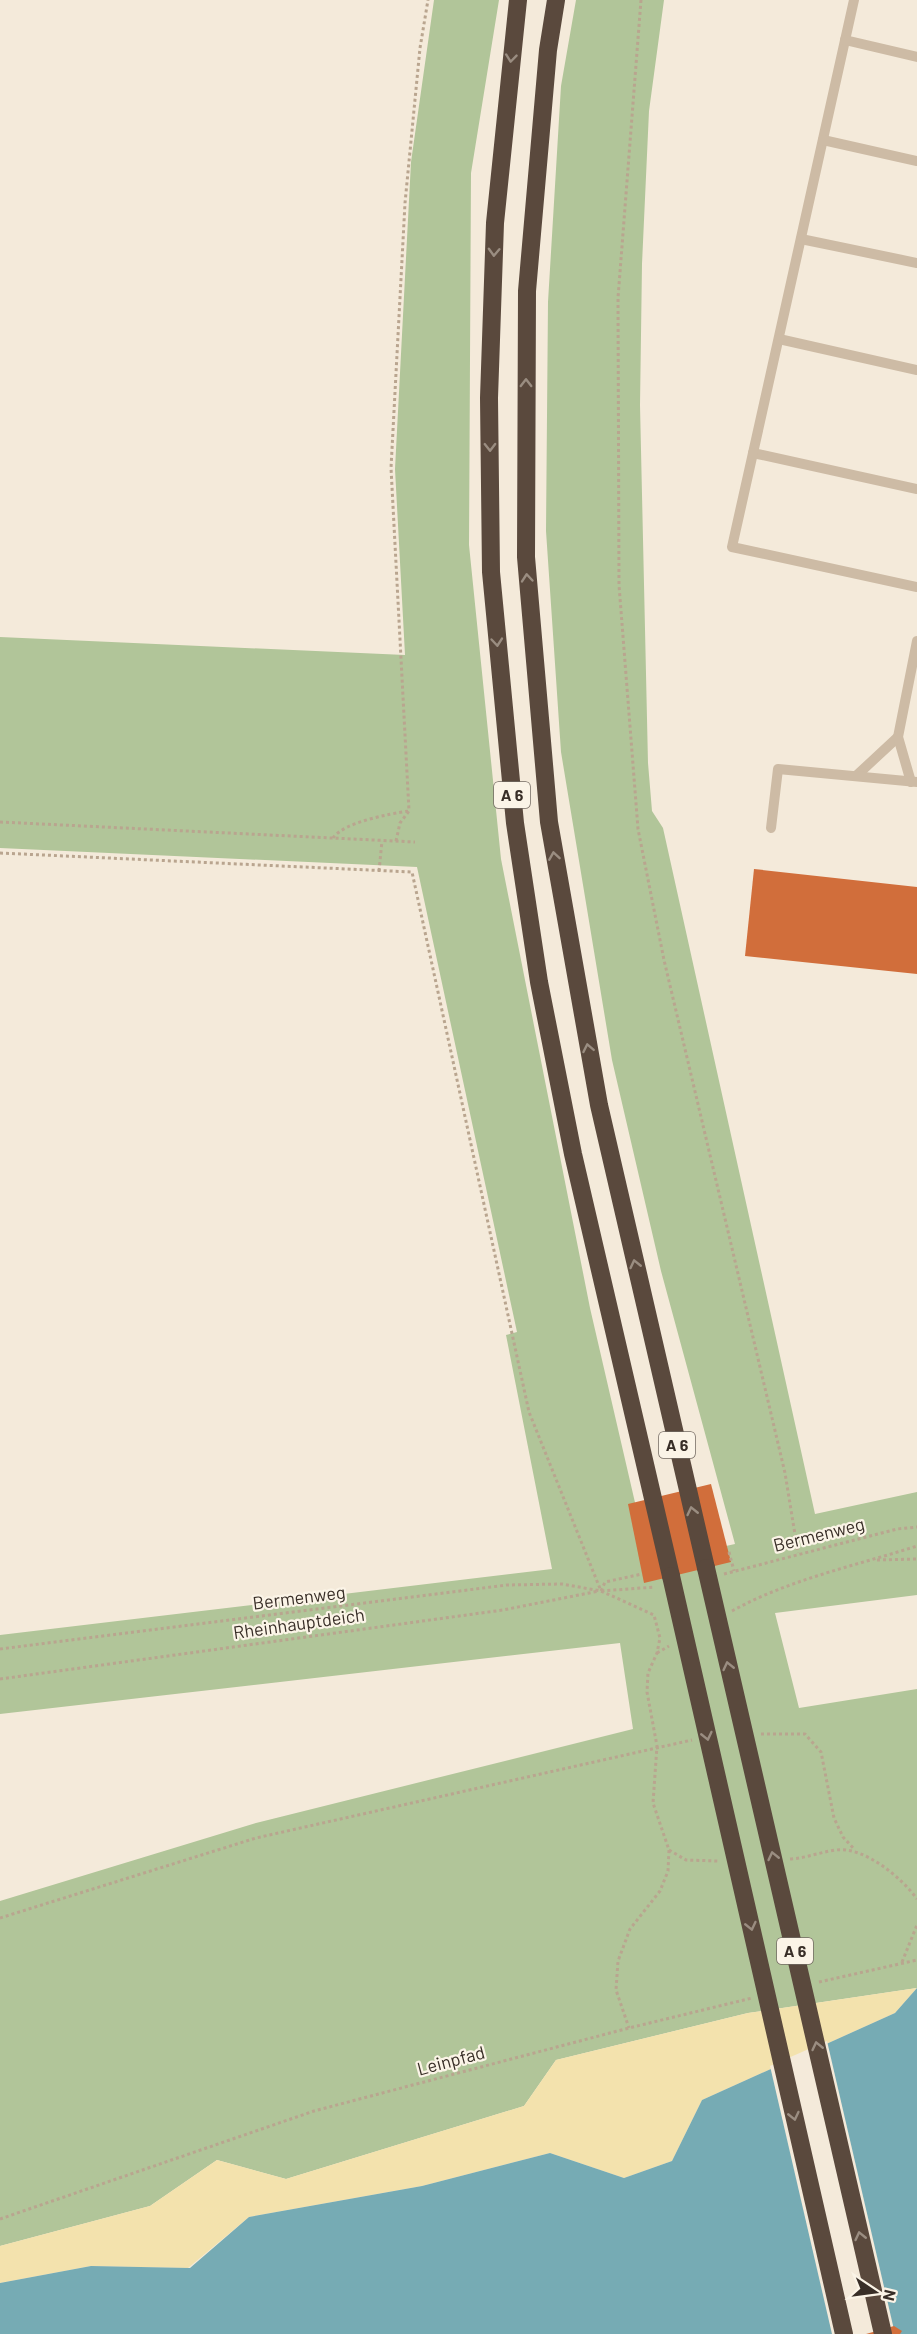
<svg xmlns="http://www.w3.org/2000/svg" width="917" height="2334" viewBox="0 0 917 2334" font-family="Barlow,sans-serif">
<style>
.green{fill:#b1c599}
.sand{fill:#f3e2ad}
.water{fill:#76abb4}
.pier{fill:#f4eada}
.building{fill:#d16e3b}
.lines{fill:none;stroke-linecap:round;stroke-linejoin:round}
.path{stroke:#b9a58f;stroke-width:3;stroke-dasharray:3 3;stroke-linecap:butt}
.service{stroke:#cdbba5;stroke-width:10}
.motorway{stroke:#5a493d;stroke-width:18}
.motorway-bridge{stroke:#5a493d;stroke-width:18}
.oneway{stroke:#9a8d81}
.labels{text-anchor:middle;stroke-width:4.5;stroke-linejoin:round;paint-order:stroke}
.shield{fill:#fbf4e7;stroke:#726961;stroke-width:1.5}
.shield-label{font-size:16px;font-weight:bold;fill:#382e27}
.street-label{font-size:18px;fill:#382e27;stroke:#fbf4e7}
</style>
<rect width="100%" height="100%" fill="#f4eada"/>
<polygon class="green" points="434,0 499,0 471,173 469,545 501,859 590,1308 649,1563 735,1544 661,1271 612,1060 561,752 546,531 548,302 561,86 576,0 664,0 649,111 642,264 640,405 648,763 652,811 663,828 815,1514 917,1492 917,1595 775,1613 799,1708 917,1689 917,1988 748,2013 556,2060 524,2106 286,2179 217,2160 150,2206 0,2246 0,1901 256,1823 633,1729 620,1643 0,1714 0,1635 552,1569 506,1335 517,1332 417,867 0,848 0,637 405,655 395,469 411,162"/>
<polygon class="sand" points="917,1988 895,2013 702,2100 672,2161 624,2178 550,2153 422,2186 249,2217 188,2268 91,2266 0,2283 0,2246 150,2206 217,2160 286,2179 524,2106 556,2060 748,2013"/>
<polygon class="water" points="917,1988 917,2334 0,2334 0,2283 91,2266 190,2268 249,2217 422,2186 550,2153 624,2178 672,2161 702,2100 895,2013"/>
<polygon class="pier" points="827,2041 895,2334 832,2334 770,2066"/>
<g class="building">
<polygon points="754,869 917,887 917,974 745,956"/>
<polygon points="711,1484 731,1562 644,1583 628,1504"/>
<polygon points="894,2326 902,2331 900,2334 866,2334"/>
</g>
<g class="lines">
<g class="path">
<polyline points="641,0 618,298 619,585 638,829 664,960 785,1473 798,1553"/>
<polyline points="0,822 415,842"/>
<path d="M333,838C344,822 389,814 409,811"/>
<polyline points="396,841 400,823 409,811 391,468 405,203 420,48 428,0"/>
<polyline points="0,853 412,872 529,1412 601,1591 654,1615 660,1638 657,1653 648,1673 647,1692 657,1746 653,1803 669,1850 668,1871 660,1891 630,1929 618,1961 616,1990 629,2028"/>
<polyline points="379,871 382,841"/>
<polyline points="729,1552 734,1571"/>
<polyline points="877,1560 917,1559"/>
<polyline points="724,1574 897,1529 917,1527"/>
<polyline points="601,1591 605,1582 642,1574"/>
<path d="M732,1611C790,1579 855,1566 917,1546"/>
<polyline points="0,1649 507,1585 562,1584 601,1591 655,1587"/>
<polyline points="657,1653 669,1646"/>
<polyline points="0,1679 503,1610 599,1591"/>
<polyline points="761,1734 805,1734 821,1752 834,1818 843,1837 855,1850"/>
<polyline points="669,1850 686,1860 718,1861"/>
<path d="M790,1859C807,1858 820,1852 836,1850C864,1846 902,1878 917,1899"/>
<polyline points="0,1918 256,1838 692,1740"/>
<polyline points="902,1962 917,1925"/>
<polyline points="819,1982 917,1960"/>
<polyline points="0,2219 314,2111 629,2028 752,1998"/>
</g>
<g class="service">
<polyline points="854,0 753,453 917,489"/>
<polyline points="845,40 917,57"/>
<polyline points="823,140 917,161"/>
<polyline points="801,239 917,263"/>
<polyline points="779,339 917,370"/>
<polyline points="753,453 732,547 917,587"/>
<polyline points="856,776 898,737"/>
<polyline points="911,782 898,737 917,641"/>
<polyline points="771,828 778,769 917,782"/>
</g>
<g class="motorway">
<polyline points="518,0 495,223 489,398 491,572 515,823 539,982 573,1154 671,1576"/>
<polyline points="556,0 548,50 527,291 526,557 549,822 599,1105 706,1568"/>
</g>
<g class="motorway-bridge">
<polyline points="706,1568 883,2334"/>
<polyline points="671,1576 844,2334"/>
</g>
</g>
<defs><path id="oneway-chevron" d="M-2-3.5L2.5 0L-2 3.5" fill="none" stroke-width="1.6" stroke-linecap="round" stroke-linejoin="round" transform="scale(1.5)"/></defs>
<g class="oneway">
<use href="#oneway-chevron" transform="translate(511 58) rotate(96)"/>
<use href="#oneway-chevron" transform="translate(494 252) rotate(92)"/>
<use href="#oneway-chevron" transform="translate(526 383) rotate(-90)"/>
<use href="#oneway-chevron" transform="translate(490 447) rotate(89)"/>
<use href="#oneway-chevron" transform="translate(527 578) rotate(-95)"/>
<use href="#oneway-chevron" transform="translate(497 642) rotate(85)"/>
<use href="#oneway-chevron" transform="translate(554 856) rotate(-99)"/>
<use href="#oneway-chevron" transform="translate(588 1048) rotate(-101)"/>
<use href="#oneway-chevron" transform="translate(635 1264) rotate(-103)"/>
<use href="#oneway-chevron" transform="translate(692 1511) rotate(-103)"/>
<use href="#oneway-chevron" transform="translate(728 1666) rotate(-103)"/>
<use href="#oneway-chevron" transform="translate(707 1736) rotate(77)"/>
<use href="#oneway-chevron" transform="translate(773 1856) rotate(-103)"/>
<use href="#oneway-chevron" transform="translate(751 1926) rotate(77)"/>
<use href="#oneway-chevron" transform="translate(817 2046) rotate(-103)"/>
<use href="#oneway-chevron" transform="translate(794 2116) rotate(77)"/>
<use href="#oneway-chevron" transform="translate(860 2236) rotate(-103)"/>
</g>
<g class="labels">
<g class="shield">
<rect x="494" y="782" width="36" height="26" rx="4.5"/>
<rect x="659" y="1432" width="36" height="26" rx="4.5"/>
<rect x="777" y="1938" width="36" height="26" rx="4.5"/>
</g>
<g class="shield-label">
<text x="512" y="801">A 6</text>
<text x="677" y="1451">A 6</text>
<text x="795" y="1957">A 6</text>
</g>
<g class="street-label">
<text transform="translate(819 1535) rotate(-14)" y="6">Bermenweg</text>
<text transform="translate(299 1598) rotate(-7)" y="6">Bermenweg</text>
<text transform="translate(299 1624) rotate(-8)" y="6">Rheinhauptdeich</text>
<text transform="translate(451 2061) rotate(-15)" y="6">Leinpfad</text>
</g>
</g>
<g transform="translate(875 2292) rotate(103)" stroke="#fbf4e7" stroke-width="4.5" paint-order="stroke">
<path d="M0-4.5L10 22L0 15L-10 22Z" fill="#382e27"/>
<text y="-9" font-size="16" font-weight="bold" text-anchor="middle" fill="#382e27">N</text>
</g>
</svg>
